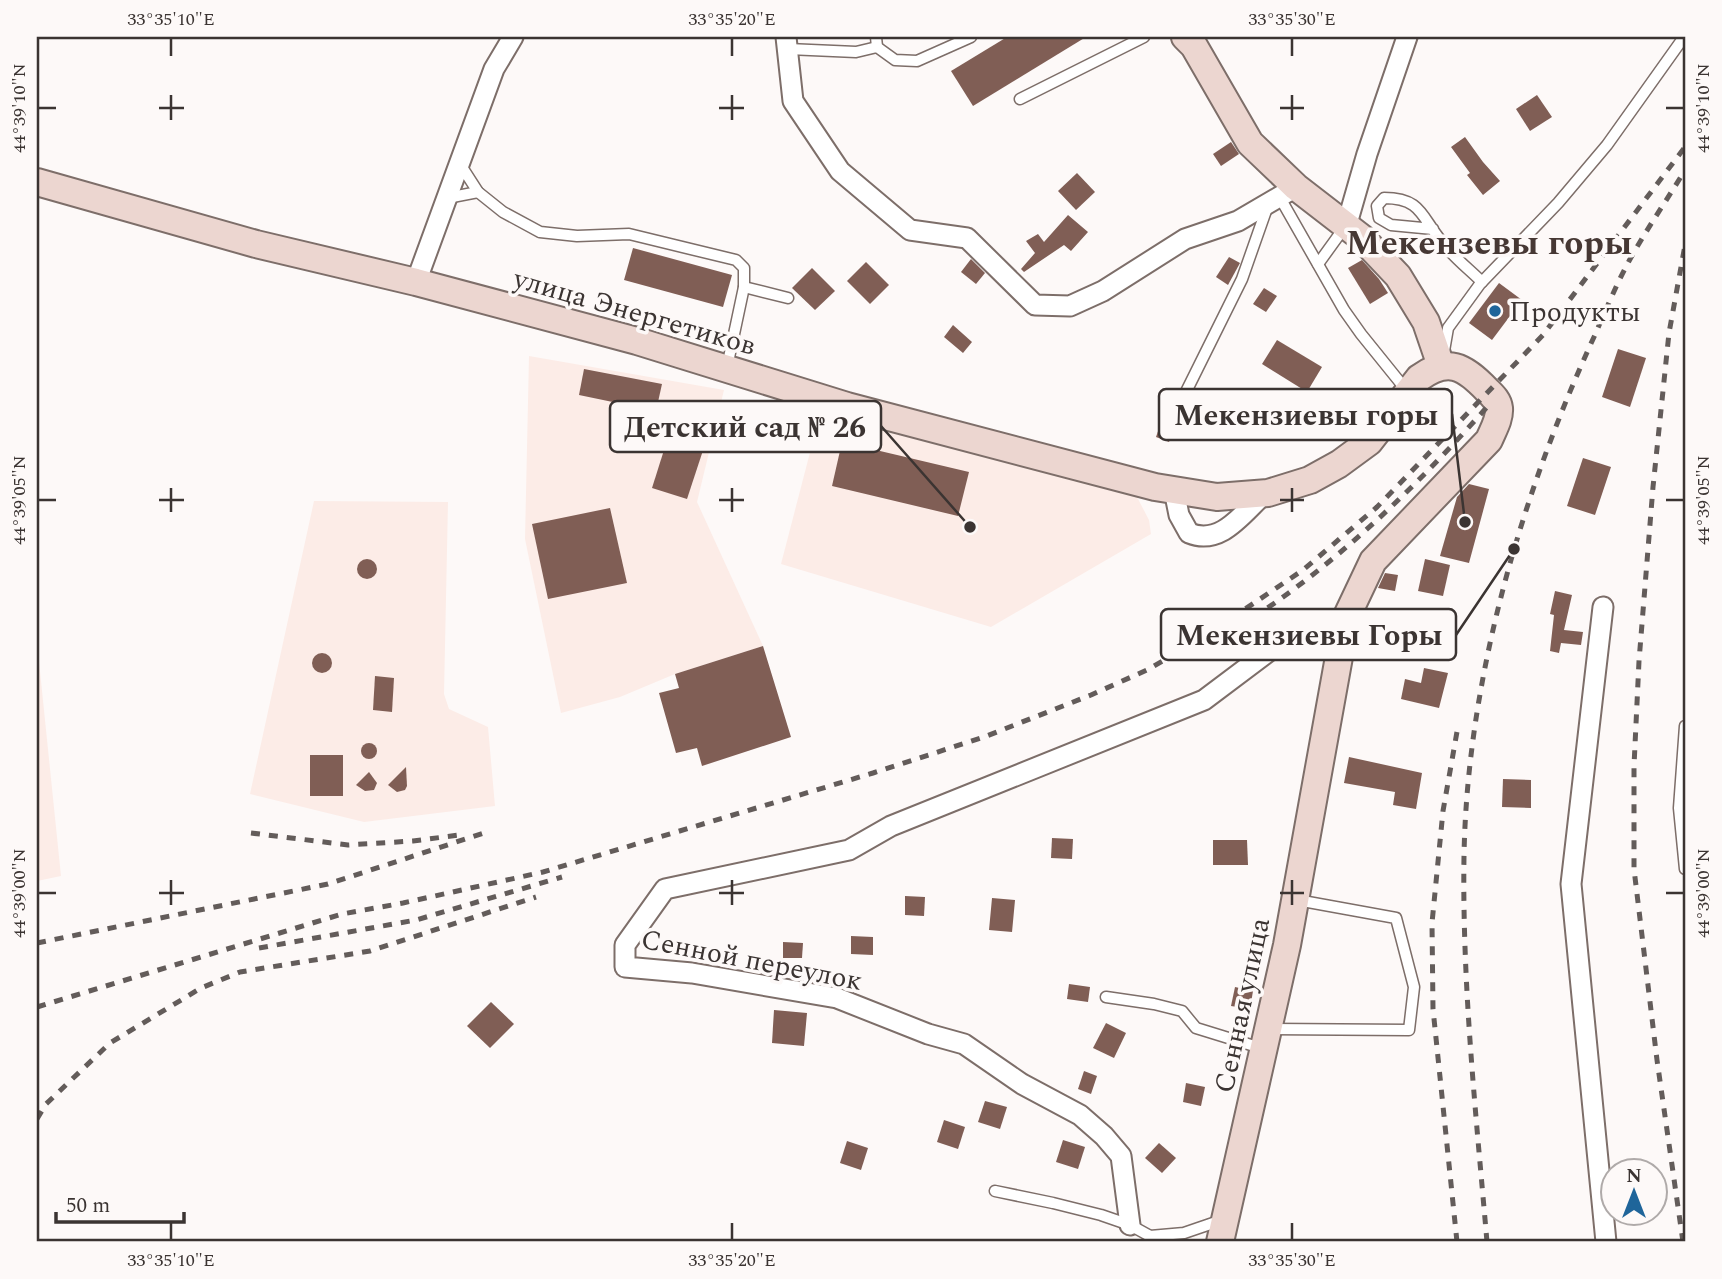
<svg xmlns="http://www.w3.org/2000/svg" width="1722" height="1279" viewBox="0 0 1722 1279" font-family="Spectral,serif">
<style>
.built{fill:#fcece7}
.building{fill:#805e55}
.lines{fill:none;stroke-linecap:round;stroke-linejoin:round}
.lane-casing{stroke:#7d6e69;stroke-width:13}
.street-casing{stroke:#7d6e69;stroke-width:23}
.secondary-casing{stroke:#7d6e69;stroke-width:30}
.lane{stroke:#fff;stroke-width:10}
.street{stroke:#fff;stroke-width:19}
.secondary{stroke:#ecd6d0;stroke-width:26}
.rail{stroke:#635c5a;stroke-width:5;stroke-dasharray:9 9;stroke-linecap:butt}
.ticks{fill:none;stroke:#3b3432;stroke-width:2.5}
.poi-dot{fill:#1f659a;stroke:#fdf9f8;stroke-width:2.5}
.labels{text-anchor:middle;stroke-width:7;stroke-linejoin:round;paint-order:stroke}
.street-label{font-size:28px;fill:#3b3432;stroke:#fdf9f8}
.poi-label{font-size:28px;fill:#3b3432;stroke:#fdf9f8;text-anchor:start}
.district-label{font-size:35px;font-weight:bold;fill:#463834;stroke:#fdf9f8}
.leader{fill:none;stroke:#3b3432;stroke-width:2.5}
.callout-dot{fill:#3b3432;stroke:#fdf9f8;stroke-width:2.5}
.callout{fill:#fdf9f8;stroke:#3b3432;stroke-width:2.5}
.callout-label{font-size:30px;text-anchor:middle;font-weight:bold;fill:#3b3432}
.neatline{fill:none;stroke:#3b3432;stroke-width:2.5}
.ticks-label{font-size:18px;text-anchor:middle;fill:#3b3432}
</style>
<rect width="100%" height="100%" fill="#fdf9f8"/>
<g class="built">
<polygon points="529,356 724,390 697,502 763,646 675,674 620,697 561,713 525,539"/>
<polygon points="820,414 1137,497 1149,520 1151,534 991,627 781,564"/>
<polygon points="314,501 448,502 444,694 449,709 488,727 495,806 364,822 250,794"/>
<polygon points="37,642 61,876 37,881"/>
</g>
<g class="building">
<polygon points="1007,37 1086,37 973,106 951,71"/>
<polygon points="1537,95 1552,117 1530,131 1516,109"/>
<polygon points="1465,137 1483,162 1500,181 1483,195 1467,175 1470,173 1451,147"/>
<polygon points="1231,142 1239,154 1221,166 1213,154"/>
<polygon points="1077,173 1095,192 1076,210 1058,191"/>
<polygon points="1068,215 1088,232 1071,251 1064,245 1024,272 1021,269 1035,253 1026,241 1038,234 1044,242"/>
<polygon points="633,248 732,275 723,307 624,280"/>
<polygon points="1229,257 1240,263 1228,285 1216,277"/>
<polygon points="971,259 985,273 976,284 961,272"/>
<polygon points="1362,260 1379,279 1388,293 1370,304 1348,268"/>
<polygon points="866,262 889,285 870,304 847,281"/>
<polygon points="812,268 835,291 815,310 792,288"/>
<polygon points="1499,283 1522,300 1492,340 1469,323"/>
<polygon points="1264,288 1277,296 1266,312 1253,304"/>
<polygon points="953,325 972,342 963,353 944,337"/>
<polygon points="1277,340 1322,367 1307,392 1262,364"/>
<polygon points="1618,349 1646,358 1630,407 1602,397"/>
<polygon points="584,369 662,384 656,411 579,395"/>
<polygon points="676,412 712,423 687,499 652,488"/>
<polygon points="1164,414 1177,419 1169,442 1156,437"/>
<polygon points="842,442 969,472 958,516 832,486"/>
<polygon points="1583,458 1611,467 1595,515 1567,506"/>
<polygon points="1469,484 1489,489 1469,563 1440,556 1457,497"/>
<polygon points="610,508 627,583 548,599 532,524"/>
<polygon points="1425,559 1450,565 1443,596 1418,591"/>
<circle cx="367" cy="569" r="10"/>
<polygon points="1385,573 1398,575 1395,591 1378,588"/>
<polygon points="1555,591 1572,595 1564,630 1583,632 1581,645 1561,643 1559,653 1550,651 1554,615 1550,614"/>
<polygon points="763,646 791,737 702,766 697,748 676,753 659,693 679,688 675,674"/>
<circle cx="322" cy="663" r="10"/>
<polygon points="1424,668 1448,673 1439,708 1401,699 1405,679 1421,683"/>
<polygon points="375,676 394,678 392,712 373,710"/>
<circle cx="369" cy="751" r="8"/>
<rect x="310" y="755" width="33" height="41"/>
<polygon points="1349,757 1422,773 1416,809 1393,805 1395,792 1344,783"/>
<polygon points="406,767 407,786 405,790 397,792 388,785"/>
<polygon points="369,772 377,783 374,790 365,791 356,785"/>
<polygon points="1503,779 1531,780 1531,808 1502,807"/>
<polygon points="1052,838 1073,839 1072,859 1051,858"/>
<polygon points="1213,840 1247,840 1248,865 1213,865"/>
<polygon points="905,896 925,897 924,916 905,915"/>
<polygon points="992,898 1015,900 1012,932 989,930"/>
<polygon points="851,936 873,937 873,955 851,954"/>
<polygon points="783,942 803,943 802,958 783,958"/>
<polygon points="1069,984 1090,987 1088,1002 1067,999"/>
<polygon points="1235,987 1253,991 1250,1009 1231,1006"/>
<polygon points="491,1002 514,1024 490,1048 467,1026"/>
<polygon points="774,1010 807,1013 804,1046 772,1043"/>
<polygon points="1106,1023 1126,1033 1114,1058 1093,1048"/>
<polygon points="1084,1071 1097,1076 1091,1094 1078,1089"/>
<polygon points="1186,1083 1205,1087 1201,1106 1183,1102"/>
<polygon points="985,1101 1007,1107 1000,1129 978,1122"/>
<polygon points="944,1120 965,1127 958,1149 937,1142"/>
<polygon points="1063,1140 1085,1147 1078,1169 1056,1162"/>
<polygon points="847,1141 868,1148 861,1170 840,1163"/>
<polygon points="1159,1143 1176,1158 1162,1173 1145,1158"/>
</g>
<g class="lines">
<g class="lane-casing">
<g id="lane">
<polyline points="876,37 877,47"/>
<polyline points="788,49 856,52 877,47 895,60 917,61 971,37"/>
<polyline points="1020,99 1144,37"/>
<polyline points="460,164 478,192 503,212 540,232 577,236 629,234 736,260 744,268 744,287 727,367"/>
<polyline points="1279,196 1344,310 1361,334 1407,391"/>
<polyline points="447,198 478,192"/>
<path d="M1433,229L1391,225L1379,218L1377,206L1384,198C1422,198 1421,217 1442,242C1453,257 1469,269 1482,282"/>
<polyline points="1318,264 1344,228"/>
<polyline points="744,287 788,298"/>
<polyline points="1444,351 1448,328 1480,284 1558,203 1607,145 1684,37"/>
<polyline points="1176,412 1242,279 1268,205"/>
<polyline points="1685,726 1679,808 1685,869"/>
<polyline points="1106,997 1154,1004 1182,1011 1196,1028 1264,1049"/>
<polyline points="1269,1029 1409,1030 1414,987 1396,918 1297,900"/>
<polyline points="995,1191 1053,1203 1101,1215 1130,1225 1150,1236 1184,1233 1222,1220"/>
</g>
</g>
<g class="street-casing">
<g id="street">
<polyline points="786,37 793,101 840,171 910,230 967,238 1035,305 1070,306 1103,291 1185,239 1238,221 1296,187"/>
<polyline points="1346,227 1367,154 1407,37"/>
<polyline points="416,282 494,69 513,37"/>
<path d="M1174,490L1179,515L1189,533C1221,546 1242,514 1264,494"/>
<polyline points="1603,607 1571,884 1606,1242"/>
<polyline points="1130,1225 1121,1156 1104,1136 1080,1115 1022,1084 964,1044 928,1034 837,998 692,973 625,967 625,945 665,889 849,850 891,826 1204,700 1305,624 1346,618"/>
</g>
</g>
<g class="secondary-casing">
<g id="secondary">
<polyline points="1185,37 1194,46 1250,143 1296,187 1362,238 1398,276 1426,322 1441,366"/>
<path d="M37,182L256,244L416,282L637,341L847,406L1155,487L1217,497L1268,493L1310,480L1339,464L1369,442L1419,378C1448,357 1464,366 1487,390C1492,395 1498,400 1499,408C1500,419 1493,430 1489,440L1373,561L1346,618L1287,945L1220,1242"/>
</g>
</g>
<use href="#lane" class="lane"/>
<use href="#street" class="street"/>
<use href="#secondary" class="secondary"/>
<g class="rail">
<path d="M1191,655C1306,593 1401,504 1487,407"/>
<polyline points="251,833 348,845 413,841 459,835"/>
<polyline points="37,943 328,884 490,831"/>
<polyline points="259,948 416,920 562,877"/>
<polyline points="37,1007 342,914 403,903 543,872 873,773 984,737 1091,695 1147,670 1199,640 1303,570 1377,507 1543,335 1685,147"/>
<polyline points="37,1119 46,1104 110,1043 201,988 240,972 370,951 536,897"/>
<polyline points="1457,1242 1433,1009 1432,923 1443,811 1458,726"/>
<path d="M1487,1242C1476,1114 1462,985 1464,856C1467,681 1521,495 1594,337C1605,312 1616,285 1629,261C1646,230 1667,200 1685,170"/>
<polyline points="1683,1242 1657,1060 1634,869 1634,766 1639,661 1653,487 1669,333 1685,245"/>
</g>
</g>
<path class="ticks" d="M171,38V56M732,38V56M1292,38V56M171,95V120M732,95V120M1292,95V120M38,108H56M159,108H184M719,108H744M1280,108H1304M1666,108H1684M171,488V512M732,488V512M1292,488V512M38,500H56M159,500H184M719,500H744M1280,500H1304M1666,500H1684M171,880V905M732,880V905M1292,880V905M38,893H56M159,893H184M719,893H744M1280,893H1304M1666,893H1684M171,1223V1240M732,1223V1240M1292,1223V1240"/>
<circle class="poi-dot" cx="1495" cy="311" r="7"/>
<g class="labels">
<g class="street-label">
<text transform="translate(635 311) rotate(16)" y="10">улица Энергетиков</text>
<text transform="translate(752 959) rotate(11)" y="10">Сенной переулок</text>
<text transform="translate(1241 1005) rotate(-78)" y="10">Сенная улица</text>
</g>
<g class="poi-label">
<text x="1509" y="321">Продукты</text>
</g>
<g class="district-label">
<text x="1489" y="254">Мекензевы горы</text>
</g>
</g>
<path class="leader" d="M1465 522L1452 414M970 527L881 426M1514 549L1456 635"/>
<g class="callout-dot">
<circle cx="1465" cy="522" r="7"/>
<circle cx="970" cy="527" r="7"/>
<circle cx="1514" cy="549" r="7"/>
</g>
<g class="callout">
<rect x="1159" y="389" width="293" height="51" rx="7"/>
<rect x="610" y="401" width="271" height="51" rx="7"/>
<rect x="1161" y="609" width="295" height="51" rx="7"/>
</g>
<g class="callout-label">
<text x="1306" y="425">Мекензиевы горы</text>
<text x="745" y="437">Детский сад № 26</text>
<text x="1309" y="645">Мекензиевы Горы</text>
</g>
<rect width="1722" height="1279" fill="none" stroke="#fdf9f8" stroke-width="77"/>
<g transform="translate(1634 1192)"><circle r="33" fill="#fdf9f8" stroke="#afaaa9" stroke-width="2"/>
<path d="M0-5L12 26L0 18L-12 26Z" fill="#1f659a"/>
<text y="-10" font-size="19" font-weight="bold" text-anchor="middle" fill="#3b3432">N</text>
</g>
<path d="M56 1212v10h128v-10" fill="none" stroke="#3b3432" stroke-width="3.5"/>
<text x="66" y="1212" font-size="21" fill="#3b3432" stroke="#fdf9f8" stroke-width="5" paint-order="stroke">50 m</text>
<rect x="38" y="38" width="1646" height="1202" class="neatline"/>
<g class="ticks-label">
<text x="171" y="25">33°35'10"E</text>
<text x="732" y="25">33°35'20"E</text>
<text x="1292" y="25">33°35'30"E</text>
<text transform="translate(19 108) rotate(-90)" y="6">44°39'10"N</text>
<text transform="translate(1703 108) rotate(-90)" y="6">44°39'10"N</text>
<text transform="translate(19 500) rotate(-90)" y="6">44°39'05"N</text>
<text transform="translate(1703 500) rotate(-90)" y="6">44°39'05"N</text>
<text transform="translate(19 893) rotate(-90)" y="6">44°39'00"N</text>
<text transform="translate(1703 893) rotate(-90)" y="6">44°39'00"N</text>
<text x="171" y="1266">33°35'10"E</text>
<text x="732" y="1266">33°35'20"E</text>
<text x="1292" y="1266">33°35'30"E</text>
</g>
</svg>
